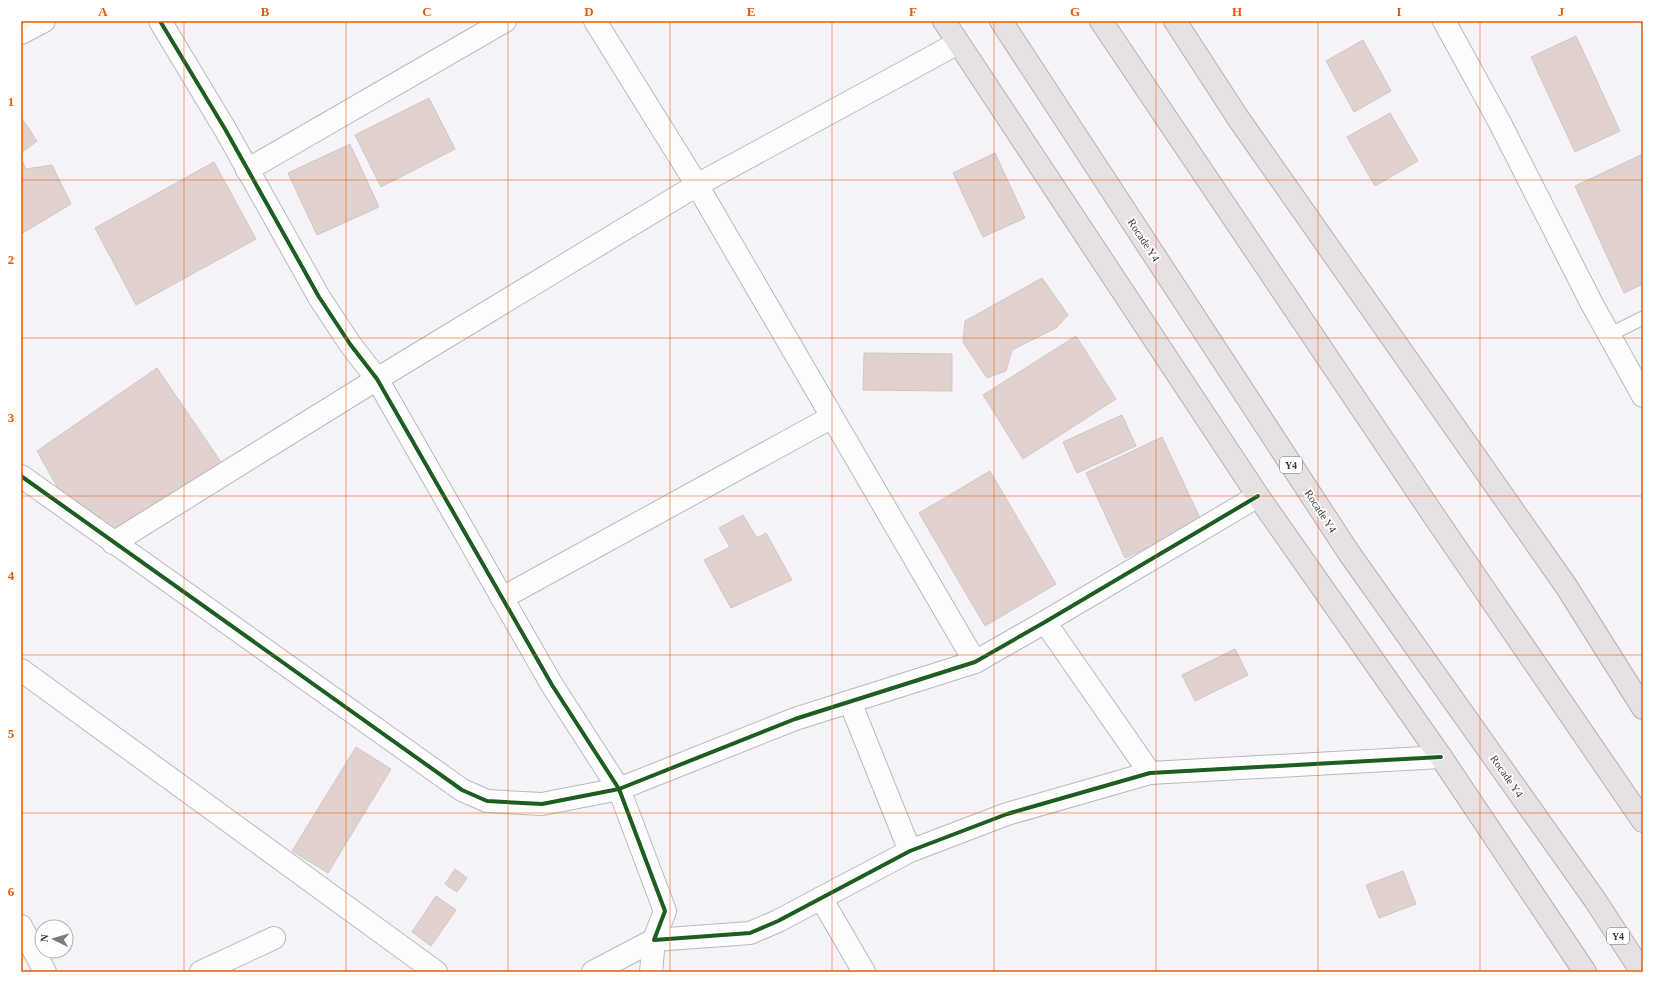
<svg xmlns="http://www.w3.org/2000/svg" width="1664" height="993" viewBox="0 0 1664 993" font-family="'Times New Roman',serif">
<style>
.building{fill:#e1d2ce;stroke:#cec8c8}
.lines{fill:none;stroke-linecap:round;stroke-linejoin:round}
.service-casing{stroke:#bbb9c0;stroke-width:15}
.minor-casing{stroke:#bbb9c0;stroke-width:24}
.trunk-casing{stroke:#baaeb2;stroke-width:24}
.service{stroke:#fefdfe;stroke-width:13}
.minor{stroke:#fefdfe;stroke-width:22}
.trunk{stroke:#e8e1e2;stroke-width:22}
.cycleway-casing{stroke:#fff;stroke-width:6}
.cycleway{stroke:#1b5e20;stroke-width:4}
.grid{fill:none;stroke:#e8590c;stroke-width:1;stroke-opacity:0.55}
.labels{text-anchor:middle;stroke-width:3.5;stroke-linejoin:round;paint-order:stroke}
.shield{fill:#fff;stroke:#76737b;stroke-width:1}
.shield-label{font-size:10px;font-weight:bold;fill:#3b3742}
.street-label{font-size:11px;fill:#3b3742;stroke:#fff}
.neatline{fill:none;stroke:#e8590c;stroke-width:1.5}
.grid-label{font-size:13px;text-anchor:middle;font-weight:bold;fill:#e8590c}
</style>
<rect width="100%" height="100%" fill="#f5f3f8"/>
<g class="building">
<polygon points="1576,36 1620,131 1575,152 1531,57"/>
<polygon points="1363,40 1391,91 1354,112 1326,61"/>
<polygon points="429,98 455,149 381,187 355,135"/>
<polygon points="1390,113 1418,161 1375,186 1347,137"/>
<polygon points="21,117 37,141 21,153"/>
<polygon points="350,144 379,207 317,235 288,173"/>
<polygon points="995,153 1025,218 983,237 953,173"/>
<polygon points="1643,154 1643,284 1624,293 1575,186"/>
<polygon points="21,158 26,169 52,165 71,204 21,234"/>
<polygon points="214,162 256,239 136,305 95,228"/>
<polygon points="1042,278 1068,315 1056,328 1012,350 1006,371 987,378 963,342 965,321"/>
<polygon points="1076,336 1116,399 1023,459 983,395"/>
<polygon points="864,353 952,354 952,391 863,390"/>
<polygon points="157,368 223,465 117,534 65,501 37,451"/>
<polygon points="1122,415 1136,446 1077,473 1063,442"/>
<polygon points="1162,437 1202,522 1125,558 1086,473"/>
<polygon points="990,471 1056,584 985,626 919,513"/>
<polygon points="743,515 757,538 766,533 792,580 731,608 704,560 730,547 719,528"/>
<polygon points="1235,649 1248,675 1195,701 1182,675"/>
<polygon points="356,747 391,769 328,873 292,851"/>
<polygon points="455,869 467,878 457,892 445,884"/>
<polygon points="1403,871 1416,904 1379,918 1366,885"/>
<polygon points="436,896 456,910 431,946 412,932"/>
</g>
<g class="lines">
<g class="service-casing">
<polyline id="service" points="1609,335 1643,318"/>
</g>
<g class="minor-casing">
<g id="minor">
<polyline points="160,21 225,129 319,297 350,344 377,379 552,685 619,789 665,911 654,940 750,933 778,921 910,851 1007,814 1150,773 1441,757"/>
<polyline points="595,21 697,185 975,662"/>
<polyline points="1444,21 1500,123 1592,304 1643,396"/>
<polyline points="21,33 44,21"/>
<polyline points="247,170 505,21"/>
<polyline points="21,476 462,790 487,801 542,804 619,789 795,719 975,662 1045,622 1258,496"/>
<polyline points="113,543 377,379 697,185 958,43"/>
<polyline points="502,598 832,417"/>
<polyline points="1045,622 1150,773"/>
<polyline points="21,670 436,972"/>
<polyline points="850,702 910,851"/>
<polyline points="821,898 864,972"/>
<polyline points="21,926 45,972"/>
<polyline points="201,972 274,938"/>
<polyline points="593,972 654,940 651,972"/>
</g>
</g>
<g class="trunk-casing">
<g id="trunk">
<polyline points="944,21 1258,496 1441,757 1585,972"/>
<polyline points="1001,21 1349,553 1595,900 1642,972"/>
<polyline points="1101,21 1434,516 1643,821"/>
<polyline points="1175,21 1238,118 1566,586 1643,708"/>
</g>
</g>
<use href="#service" class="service"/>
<use href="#minor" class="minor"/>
<use href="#trunk" class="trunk"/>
<g class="cycleway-casing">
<g id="cycleway">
<polyline points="160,21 225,129 319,297 350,344 377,379 552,685 619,789 665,911 654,940 750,933 778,921 910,851 1007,814 1150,773 1441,757"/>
<polyline points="21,476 462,790 487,801 542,804 619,789 795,719 975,662 1045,622 1258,496"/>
</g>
</g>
<use href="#cycleway" class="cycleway"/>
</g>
<path class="grid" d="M184,21V972M346,21V972M508,21V972M670,21V972M832,21V972M994,21V972M1156,21V972M1318,21V972M1480,21V972M21,180H1643M21,338H1643M21,496H1643M21,655H1643M21,813H1643"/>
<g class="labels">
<g class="shield">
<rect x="1280" y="457" width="22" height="16" rx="3"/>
<rect x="1607" y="928" width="22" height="16" rx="3"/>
</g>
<g class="shield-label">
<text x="1291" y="469">Y4</text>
<text x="1618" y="940">Y4</text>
</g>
<g class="street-label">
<text transform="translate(1144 240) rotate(57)" y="4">Rocade Y4</text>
<text transform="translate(1321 511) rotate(57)" y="4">Rocade Y4</text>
<text transform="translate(1507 776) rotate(55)" y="4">Rocade Y4</text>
</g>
</g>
<rect width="1664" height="993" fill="none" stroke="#ffffff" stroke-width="44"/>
<g transform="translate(54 939) rotate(275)"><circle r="19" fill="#ffffff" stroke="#b1afb3"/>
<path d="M0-3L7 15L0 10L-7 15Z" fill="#7c7982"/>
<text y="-6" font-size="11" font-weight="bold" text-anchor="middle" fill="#3b3742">N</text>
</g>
<rect x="22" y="22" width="1620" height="949" class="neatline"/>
<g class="grid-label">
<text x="103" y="16">A</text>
<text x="265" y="16">B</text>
<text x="427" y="16">C</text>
<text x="589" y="16">D</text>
<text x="751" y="16">E</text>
<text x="913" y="16">F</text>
<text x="1075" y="16">G</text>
<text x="1237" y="16">H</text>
<text x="1399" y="16">I</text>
<text x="1561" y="16">J</text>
<text x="11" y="106">1</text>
<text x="11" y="264">2</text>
<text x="11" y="422">3</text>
<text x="11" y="580">4</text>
<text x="11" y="738">5</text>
<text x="11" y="896">6</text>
</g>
</svg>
